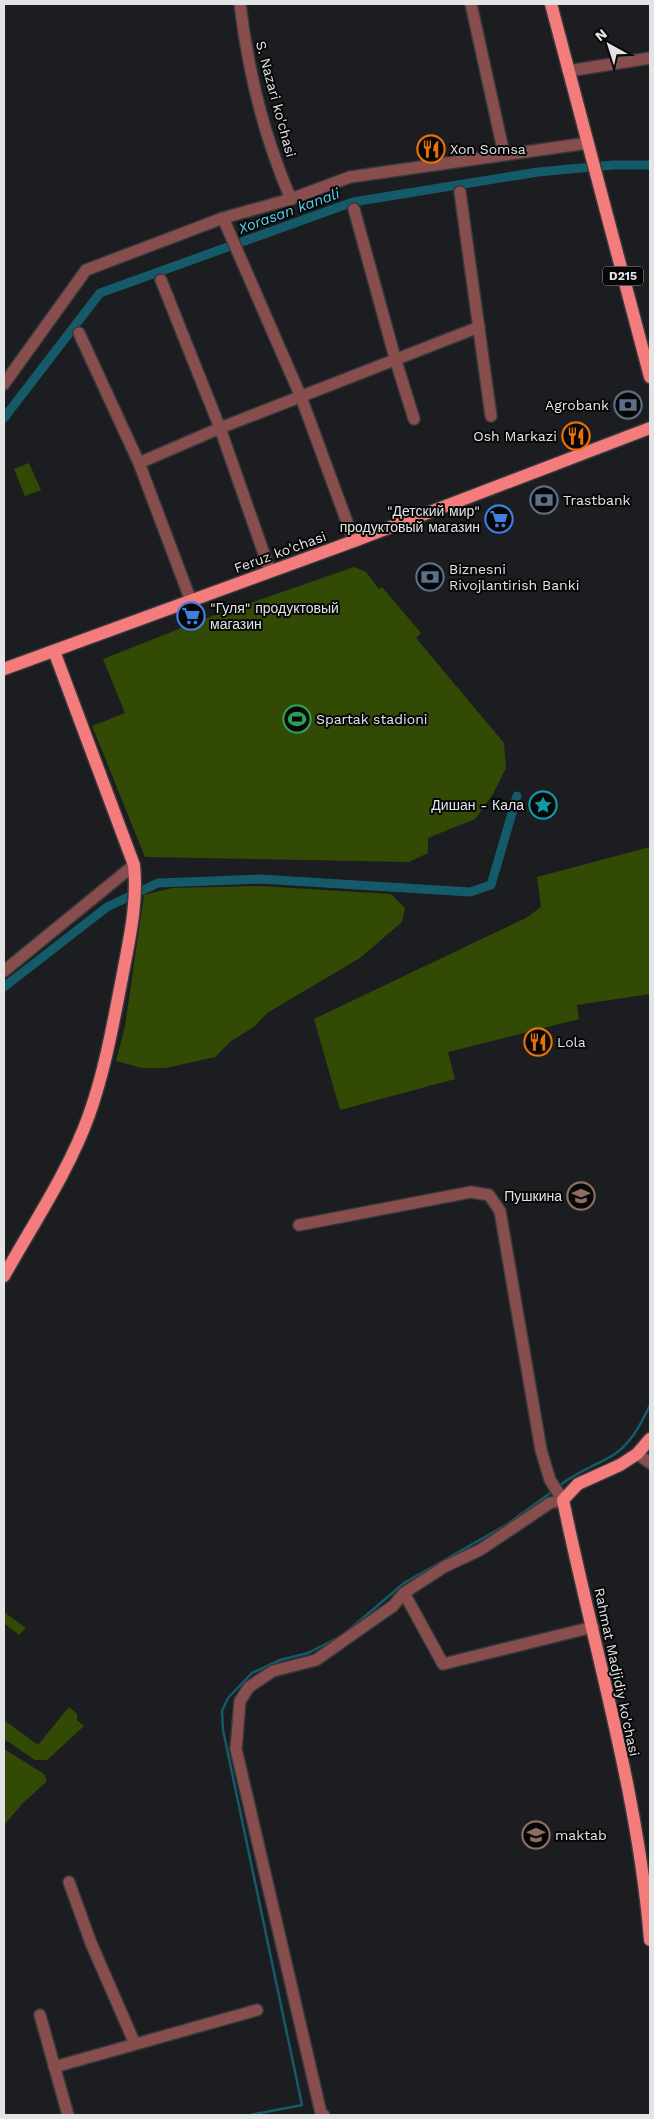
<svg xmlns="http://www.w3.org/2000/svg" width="654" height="2119" viewBox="0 0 654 2119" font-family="'Work Sans',sans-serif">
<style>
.green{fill:#334a05}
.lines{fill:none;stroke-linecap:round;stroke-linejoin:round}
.stream{stroke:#155a68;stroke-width:2.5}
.canal{stroke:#155a68;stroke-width:9}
.minor-casing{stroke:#37393c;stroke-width:14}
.major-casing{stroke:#37393c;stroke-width:15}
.minor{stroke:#884e4d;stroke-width:11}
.major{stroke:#f57c7c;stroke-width:12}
.labels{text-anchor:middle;stroke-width:4;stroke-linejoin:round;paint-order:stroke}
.shield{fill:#070708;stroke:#a0a2a3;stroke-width:1}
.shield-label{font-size:12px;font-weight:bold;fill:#e2e4e5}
.street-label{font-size:14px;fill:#e2e4e5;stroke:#070708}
.poi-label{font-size:14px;fill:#e2e4e5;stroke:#070708;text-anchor:start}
.water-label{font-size:15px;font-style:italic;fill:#53d2ed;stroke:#070708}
</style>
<rect width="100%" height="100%" fill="#1b1d20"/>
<g class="green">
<polygon points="29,463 41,490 25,496 14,469"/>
<polygon points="354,567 366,572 379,589 382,587 421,633 416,638 504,743 506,768 493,794 475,819 428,838 428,853 409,862 145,857 92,726 125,713 103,659 204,619"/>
<polygon points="650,847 650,994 577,1005 579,1019 448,1052 455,1079 340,1110 314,1019 526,918 541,907 537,877"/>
<polygon points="259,886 391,894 405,908 402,922 360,958 267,1013 255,1026 230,1042 215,1057 166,1068 142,1068 116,1061 125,1026 144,895 172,888"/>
<polygon points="4,1612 26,1628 19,1635 4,1623"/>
<polygon points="69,1707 77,1714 77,1720 84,1726 47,1760 35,1760 4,1739 4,1720 38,1745"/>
<polygon points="4,1749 44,1774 47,1781 22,1804 4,1825"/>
</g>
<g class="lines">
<g class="stream">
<path d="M559,1486C575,1473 592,1467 610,1457C630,1446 641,1424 650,1405"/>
<polyline points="250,2115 302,2105 223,1730 222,1711 228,1698 252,1673 280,1660 308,1653 343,1635 404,1583 506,1525 553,1491"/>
</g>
<g class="canal">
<polyline points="4,418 100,293 353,202 538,172 613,165 650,165"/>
<polyline points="4,987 107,907 158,883 260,879 470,892 491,885 517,796"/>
</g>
<g class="minor-casing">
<g id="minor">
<path d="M240,4C248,71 264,137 291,199"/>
<polyline points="471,4 504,154"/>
<polyline points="568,71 650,58"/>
<polyline points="460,192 491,416"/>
<polyline points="354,209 395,358 414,419"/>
<polyline points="223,218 301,397 354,541"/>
<polyline points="161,280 220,428 270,571"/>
<polyline points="79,333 139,463 191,601"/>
<polyline points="4,384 86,270 223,218 291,199 350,177 588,143"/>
<polyline points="139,463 220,428 479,327"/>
<polyline points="4,971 134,865"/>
<polyline points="299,1225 471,1192 489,1195 500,1211 541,1450 550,1480 563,1500 550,1503 480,1550 444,1567 404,1593 393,1606 316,1660 273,1671 249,1687 240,1701 236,1749 321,2113 324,2115"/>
<polyline points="637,1454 650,1463"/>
<polyline points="404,1593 443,1664 593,1627"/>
<polyline points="69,1882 91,1943 135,2044"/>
<polyline points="40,2015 68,2115"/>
<polyline points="54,2067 257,2010"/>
</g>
</g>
<g class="major-casing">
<g id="major">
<polyline points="551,4 650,377"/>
<polyline points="4,669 354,541 650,428"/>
<path d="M4,1276C33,1224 69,1171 89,1115C105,1070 113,1024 122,978C129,940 138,904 134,865L54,651"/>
<path d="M650,1439L637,1454L620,1465L578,1484L563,1500C593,1646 638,1791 650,1940"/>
</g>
</g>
<use href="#minor" class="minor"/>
<use href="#major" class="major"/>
</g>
<defs>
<g id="restaurant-ring" transform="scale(1.4375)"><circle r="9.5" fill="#070708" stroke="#e8710a" stroke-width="1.5"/><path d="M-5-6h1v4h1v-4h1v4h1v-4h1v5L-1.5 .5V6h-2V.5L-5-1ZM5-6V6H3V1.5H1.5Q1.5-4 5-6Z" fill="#e8710a"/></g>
<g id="bank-ring" transform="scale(1.4375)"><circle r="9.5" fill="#070708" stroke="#5c6f8a" stroke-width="1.5"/><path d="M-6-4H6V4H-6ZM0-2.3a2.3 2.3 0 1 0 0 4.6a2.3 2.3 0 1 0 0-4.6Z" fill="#5c6f8a"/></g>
<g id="supermarket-ring" transform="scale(1.4375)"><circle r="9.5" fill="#070708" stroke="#3f7fe0" stroke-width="1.5"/><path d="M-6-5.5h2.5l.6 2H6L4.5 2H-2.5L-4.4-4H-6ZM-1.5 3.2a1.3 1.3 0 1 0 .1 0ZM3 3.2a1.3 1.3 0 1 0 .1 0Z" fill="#3f7fe0"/></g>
<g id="stadium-ring" transform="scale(1.4375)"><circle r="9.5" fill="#070708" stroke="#2e9e5b" stroke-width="1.5"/><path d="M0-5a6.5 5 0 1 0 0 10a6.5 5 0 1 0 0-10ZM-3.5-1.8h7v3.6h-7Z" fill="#2e9e5b"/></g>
<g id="sight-ring" transform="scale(1.4375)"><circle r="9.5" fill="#070708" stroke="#0f9aa8" stroke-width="1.5"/><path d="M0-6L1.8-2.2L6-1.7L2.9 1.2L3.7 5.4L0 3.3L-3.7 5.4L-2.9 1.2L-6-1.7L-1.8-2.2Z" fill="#0f9aa8"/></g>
<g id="school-ring" transform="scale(1.4375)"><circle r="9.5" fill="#070708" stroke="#8d6e63" stroke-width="1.5"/><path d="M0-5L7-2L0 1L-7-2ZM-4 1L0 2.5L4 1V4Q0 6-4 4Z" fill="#8d6e63"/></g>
</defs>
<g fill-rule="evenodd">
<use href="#restaurant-ring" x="431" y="149"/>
<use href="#bank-ring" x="628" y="405"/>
<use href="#restaurant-ring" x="576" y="436"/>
<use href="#bank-ring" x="544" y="500"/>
<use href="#supermarket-ring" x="499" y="519"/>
<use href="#bank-ring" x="430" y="577"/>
<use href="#supermarket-ring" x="191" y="616"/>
<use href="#stadium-ring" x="297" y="719"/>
<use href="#sight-ring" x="543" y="805"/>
<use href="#restaurant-ring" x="538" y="1042"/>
<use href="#school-ring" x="581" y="1196"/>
<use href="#school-ring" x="536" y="1835"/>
</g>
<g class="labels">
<rect class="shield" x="603" y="266.5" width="40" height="19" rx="4"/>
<g class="shield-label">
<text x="623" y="280">D215</text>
</g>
<g class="street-label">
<text transform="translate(276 99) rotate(75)" y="5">S. Nazari ko'chasi</text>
<text transform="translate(280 552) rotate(-20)" y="5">Feruz ko'chasi</text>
<text transform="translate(617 1672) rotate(78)" y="5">Rahmat Madjidiy ko'chasi</text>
</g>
<g class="poi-label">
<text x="450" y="154">Xon Somsa</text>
<text x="609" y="410" text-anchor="end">Agrobank</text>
<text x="557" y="441" text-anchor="end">Osh Markazi</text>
<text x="563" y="505">Trastbank</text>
<text x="480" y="516" text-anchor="end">"Детский мир"<tspan x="480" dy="16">продуктовый магазин</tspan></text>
<text x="449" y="574">Biznesni<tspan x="449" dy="16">Rivojlantirish Banki</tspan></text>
<text x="210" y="613">"Гуля" продуктовый<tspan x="210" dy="16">магазин</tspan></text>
<text x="316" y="724">Spartak stadioni</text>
<text x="524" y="810" text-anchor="end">Дишан - Кала</text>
<text x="557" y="1047">Lola</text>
<text x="562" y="1201" text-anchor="end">Пушкина</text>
<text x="555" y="1840">maktab</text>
</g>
<g class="water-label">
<text transform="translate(289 211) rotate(-20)" y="5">Xorasan kanali</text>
</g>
</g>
<rect width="654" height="2119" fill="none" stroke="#e2e4e5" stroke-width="10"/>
<g transform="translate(609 45) rotate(321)" stroke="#070708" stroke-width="4" paint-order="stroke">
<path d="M0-4L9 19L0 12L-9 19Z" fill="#e2e4e5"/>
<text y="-8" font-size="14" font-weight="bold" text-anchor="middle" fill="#e2e4e5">N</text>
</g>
</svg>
